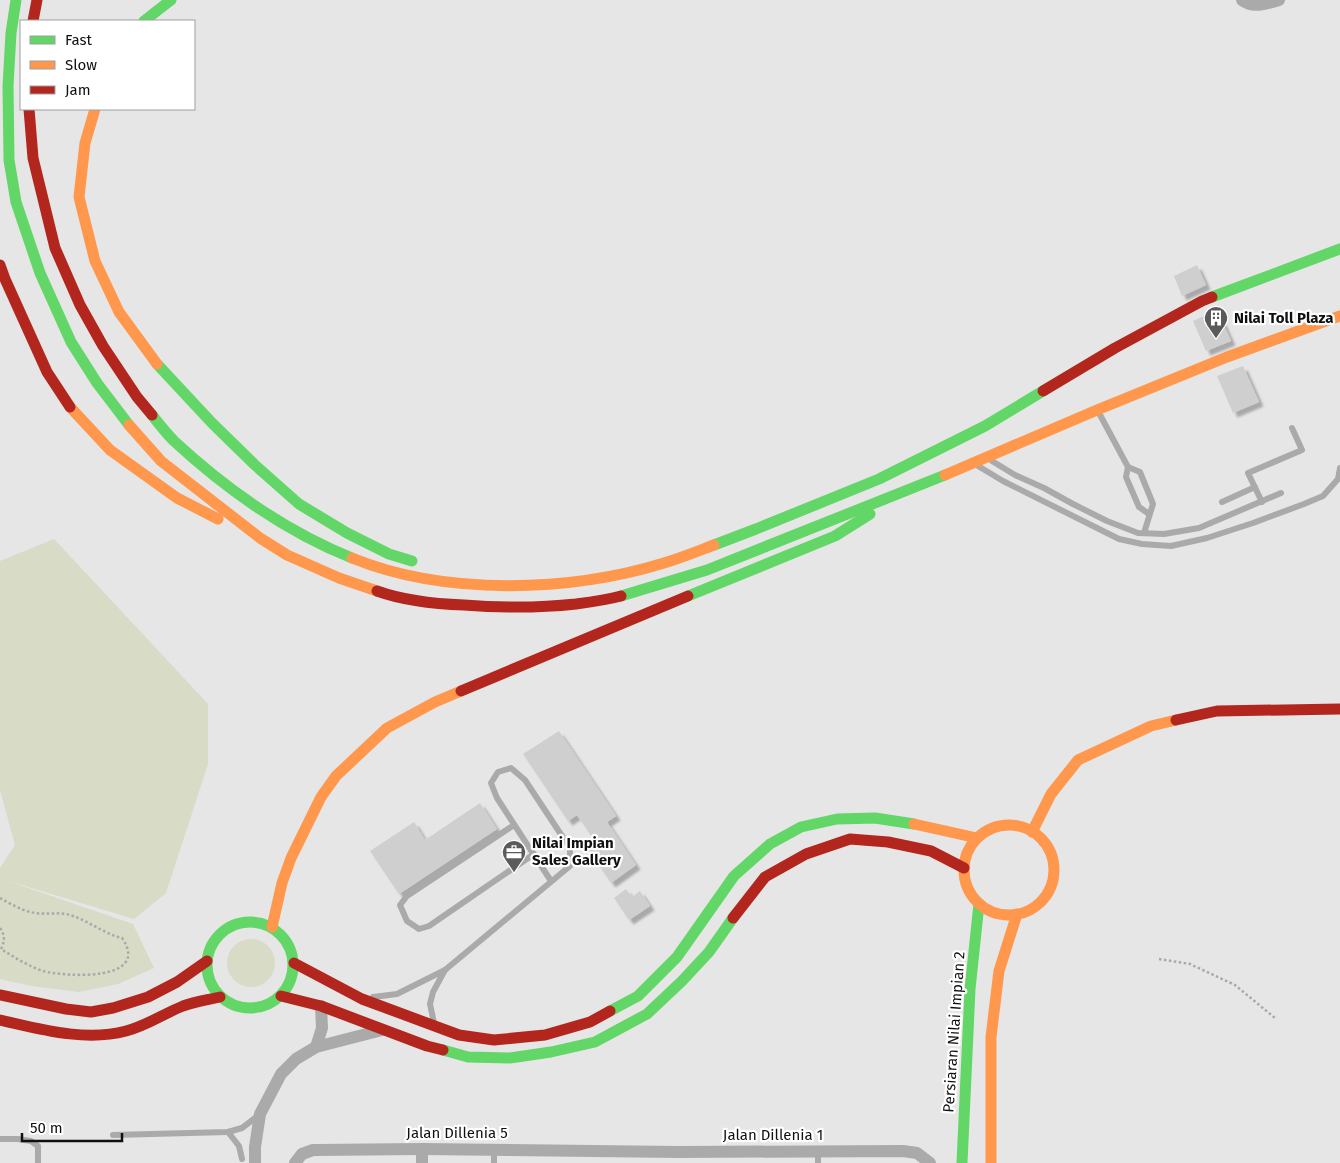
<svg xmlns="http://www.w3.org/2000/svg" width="1340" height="1163" viewBox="0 0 1340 1163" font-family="'Fira Sans',sans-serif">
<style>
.green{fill:#d8dbc5}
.building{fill:#cfcfcf;filter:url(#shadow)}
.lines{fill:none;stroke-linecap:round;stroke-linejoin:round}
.path{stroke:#a9a9a9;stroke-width:2.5;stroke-dasharray:2.5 2.5;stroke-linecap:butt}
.lane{stroke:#abaaaa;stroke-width:6}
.street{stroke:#abaaaa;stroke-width:12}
.fast{stroke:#63d668;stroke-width:11}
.slow{stroke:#ff974d;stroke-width:11}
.jam{stroke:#b3261e;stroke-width:11}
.labels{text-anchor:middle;stroke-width:4.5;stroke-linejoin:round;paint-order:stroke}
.poi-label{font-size:15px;font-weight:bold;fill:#101010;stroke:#fff;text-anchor:start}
.street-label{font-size:15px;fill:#101010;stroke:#fff}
</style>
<defs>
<filter id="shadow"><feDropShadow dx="4.5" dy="4.5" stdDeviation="1" flood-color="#0004"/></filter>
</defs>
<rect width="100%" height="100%" fill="#e6e6e6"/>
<g class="green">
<polygon points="54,539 208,704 208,764 166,893 134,919 5,880 133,924 154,968 118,984 79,992 31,986 0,979 0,868 15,845 0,790 0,561"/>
<circle cx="251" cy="963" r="24"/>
</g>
<g class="building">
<polygon points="1197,265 1206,285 1182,296 1174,276"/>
<polygon points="1217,310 1231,341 1206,351 1193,321"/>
<polygon points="1243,366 1259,402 1233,413 1217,376"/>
<polygon points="559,731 616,816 607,822 636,865 611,883 586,846 594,840 577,815 568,821 523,754"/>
<polygon points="480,803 497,829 399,894 370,851 414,822 425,840"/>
<polygon points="626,889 632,897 640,891 650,906 629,920 614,898"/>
</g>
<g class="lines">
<g class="path">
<path d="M0,898C11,904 22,911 35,913C48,915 61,911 73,916C90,922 105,934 122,938C152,982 65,977 43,971C28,966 14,957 1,949"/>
<path d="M0,928C5,935 5,941 1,949"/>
<polyline points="1159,959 1190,964 1235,985 1275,1018"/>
</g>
<g class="lane">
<polyline points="1099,413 1128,467 1140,472 1153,504 1144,533"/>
<polyline points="992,461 1015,475 1044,488 1073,504 1107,521 1138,533 1164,534 1199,528 1281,493"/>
<polyline points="978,466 1003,481 1119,539 1142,544 1171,546 1207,538 1253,523 1304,504 1323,496 1338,479 1340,468"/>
<polyline points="1128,467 1126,477 1139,507 1149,514"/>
<polyline points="1222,502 1255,487"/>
<polyline points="1262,502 1248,473 1302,450 1292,428"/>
<polyline points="514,825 407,896 400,905 407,921 419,929 429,926 534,854"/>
<polyline points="373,997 397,994 445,970 570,866 570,848 525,780 511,768 498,772 491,783 497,798 551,881"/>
<polyline points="434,1023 430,1004 433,992 445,970"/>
<polyline points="228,1132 239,1146 242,1159"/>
<polyline points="113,1135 228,1132 242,1128 259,1115"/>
<polyline points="0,1139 18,1139 31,1141 38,1146 38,1163"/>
<polyline points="494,1150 494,1163"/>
<polyline points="818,1152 818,1163"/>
</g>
<g class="street">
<path d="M1242,0C1253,9 1268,3 1279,0"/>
<polyline points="316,1047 322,1028 321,1006"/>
<polyline points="422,1149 422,1163"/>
<polyline points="255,1163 255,1147 260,1114 281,1074 296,1059 316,1047 382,1030"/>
<polyline points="295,1163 302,1154 313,1150 422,1149 678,1152 903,1151 917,1153 930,1163"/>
</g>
<g class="fast">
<polyline points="16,0 11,33 8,86 9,160 16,202 40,273 71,342 97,383 129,425"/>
<polyline points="144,21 171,0"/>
<polyline points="1212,297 1340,249"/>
<polyline points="157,364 212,423 255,465 299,504 347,533 389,554 412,561"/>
<path d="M152,415C159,424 166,433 174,441C226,489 287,532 352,558"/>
<polyline points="714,545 756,529 879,479 985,426 1043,391"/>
<polyline points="621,596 707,570 945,475"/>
<polyline points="688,596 835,536 870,514"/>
<circle cx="250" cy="965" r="43"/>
<polyline points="610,1011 638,996 677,957 734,876 770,844 801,827 837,819 875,818 914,824"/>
<polyline points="443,1050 468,1057 510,1058 551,1052 595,1042 647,1014 682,981 709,952 733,918"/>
<polyline points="962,1163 970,989 979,904"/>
</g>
<g class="slow">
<polyline points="95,109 85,143 79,197 95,261 119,312 157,364"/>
<polyline points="70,407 110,450 177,498 218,519"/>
<polyline points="129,425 161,461 260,538 287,555 339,578 377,591"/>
<polyline points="945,475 1097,410 1227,357 1340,316"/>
<path d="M352,558C445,596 570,592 664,563C681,558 698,551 714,545"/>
<polyline points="914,824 977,838"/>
<circle cx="1009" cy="870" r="45"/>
<polyline points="1032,832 1051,794 1078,760 1151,726 1176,720"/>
<polyline points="272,927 282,883 291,858 321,797 336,776 387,728 435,702 461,691"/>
<polyline points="991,1163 991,1037 999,971 1017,914"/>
</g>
<g class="jam">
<polyline points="33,21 37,0"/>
<polyline points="29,109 33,158 55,248 80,305 103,346 137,397 152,415"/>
<polyline points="0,265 5,279 47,372 70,407"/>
<polyline points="1043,391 1115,348 1202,301 1212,297"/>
<path d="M377,591C405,601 435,604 464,605C502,608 539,608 576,604C591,602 606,600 621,596"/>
<polyline points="461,691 688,596"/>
<polyline points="1176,720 1217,711 1340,709"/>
<polyline points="733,918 765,877 806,854 850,839 888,842 931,851 964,868"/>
<polyline points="294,963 362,999 459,1035 494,1040 545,1035 590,1022 610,1011"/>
<polyline points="0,995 66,1009 91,1012 113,1008 148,997 177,982 207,961"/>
<polyline points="281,996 321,1006 427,1046 443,1050"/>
<path d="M0,1020C40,1029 85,1042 126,1031C146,1026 163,1014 183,1006C194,1002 207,1000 220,997"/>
</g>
</g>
<defs>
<g id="building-pin" transform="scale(1.25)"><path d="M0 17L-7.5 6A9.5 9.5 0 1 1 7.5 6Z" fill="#5b5b5b" stroke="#fff"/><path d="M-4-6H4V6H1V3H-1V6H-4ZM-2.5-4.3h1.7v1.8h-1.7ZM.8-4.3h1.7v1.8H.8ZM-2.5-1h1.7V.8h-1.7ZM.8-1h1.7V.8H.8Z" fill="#fff"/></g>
<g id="office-pin" transform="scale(1.25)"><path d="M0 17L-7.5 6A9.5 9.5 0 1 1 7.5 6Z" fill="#5b5b5b" stroke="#fff"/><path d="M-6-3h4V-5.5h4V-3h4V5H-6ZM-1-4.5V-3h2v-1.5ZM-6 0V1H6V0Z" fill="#fff"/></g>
</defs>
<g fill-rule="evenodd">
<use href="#building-pin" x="1216" y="318"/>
<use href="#office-pin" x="514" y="852"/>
</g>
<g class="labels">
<g class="poi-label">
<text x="1234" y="323">Nilai Toll Plaza</text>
<text x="532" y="848">Nilai Impian<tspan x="532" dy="17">Sales Gallery</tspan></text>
</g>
<g class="street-label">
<text transform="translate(954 1032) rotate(-86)" y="5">Persiaran Nilai Impian 2</text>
<text x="457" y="1138">Jalan Dillenia 5</text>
<text x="773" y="1140">Jalan Dillenia 1</text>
</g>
</g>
<rect x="20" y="20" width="175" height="90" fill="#ffffff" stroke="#9f9f9f"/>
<rect x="30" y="36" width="25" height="8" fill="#63d668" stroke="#9f9f9f"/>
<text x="65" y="45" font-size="15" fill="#101010">Fast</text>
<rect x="30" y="61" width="25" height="8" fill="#ff974d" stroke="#9f9f9f"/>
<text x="65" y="70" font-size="15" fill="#101010">Slow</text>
<rect x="30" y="86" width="25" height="8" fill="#b3261e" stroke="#9f9f9f"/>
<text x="65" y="95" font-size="15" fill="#101010">Jam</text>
<path d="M22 1133v8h100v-8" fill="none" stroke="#101010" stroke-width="2.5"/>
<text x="30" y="1133" font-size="15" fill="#101010" stroke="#ffffff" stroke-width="4" paint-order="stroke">50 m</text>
</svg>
